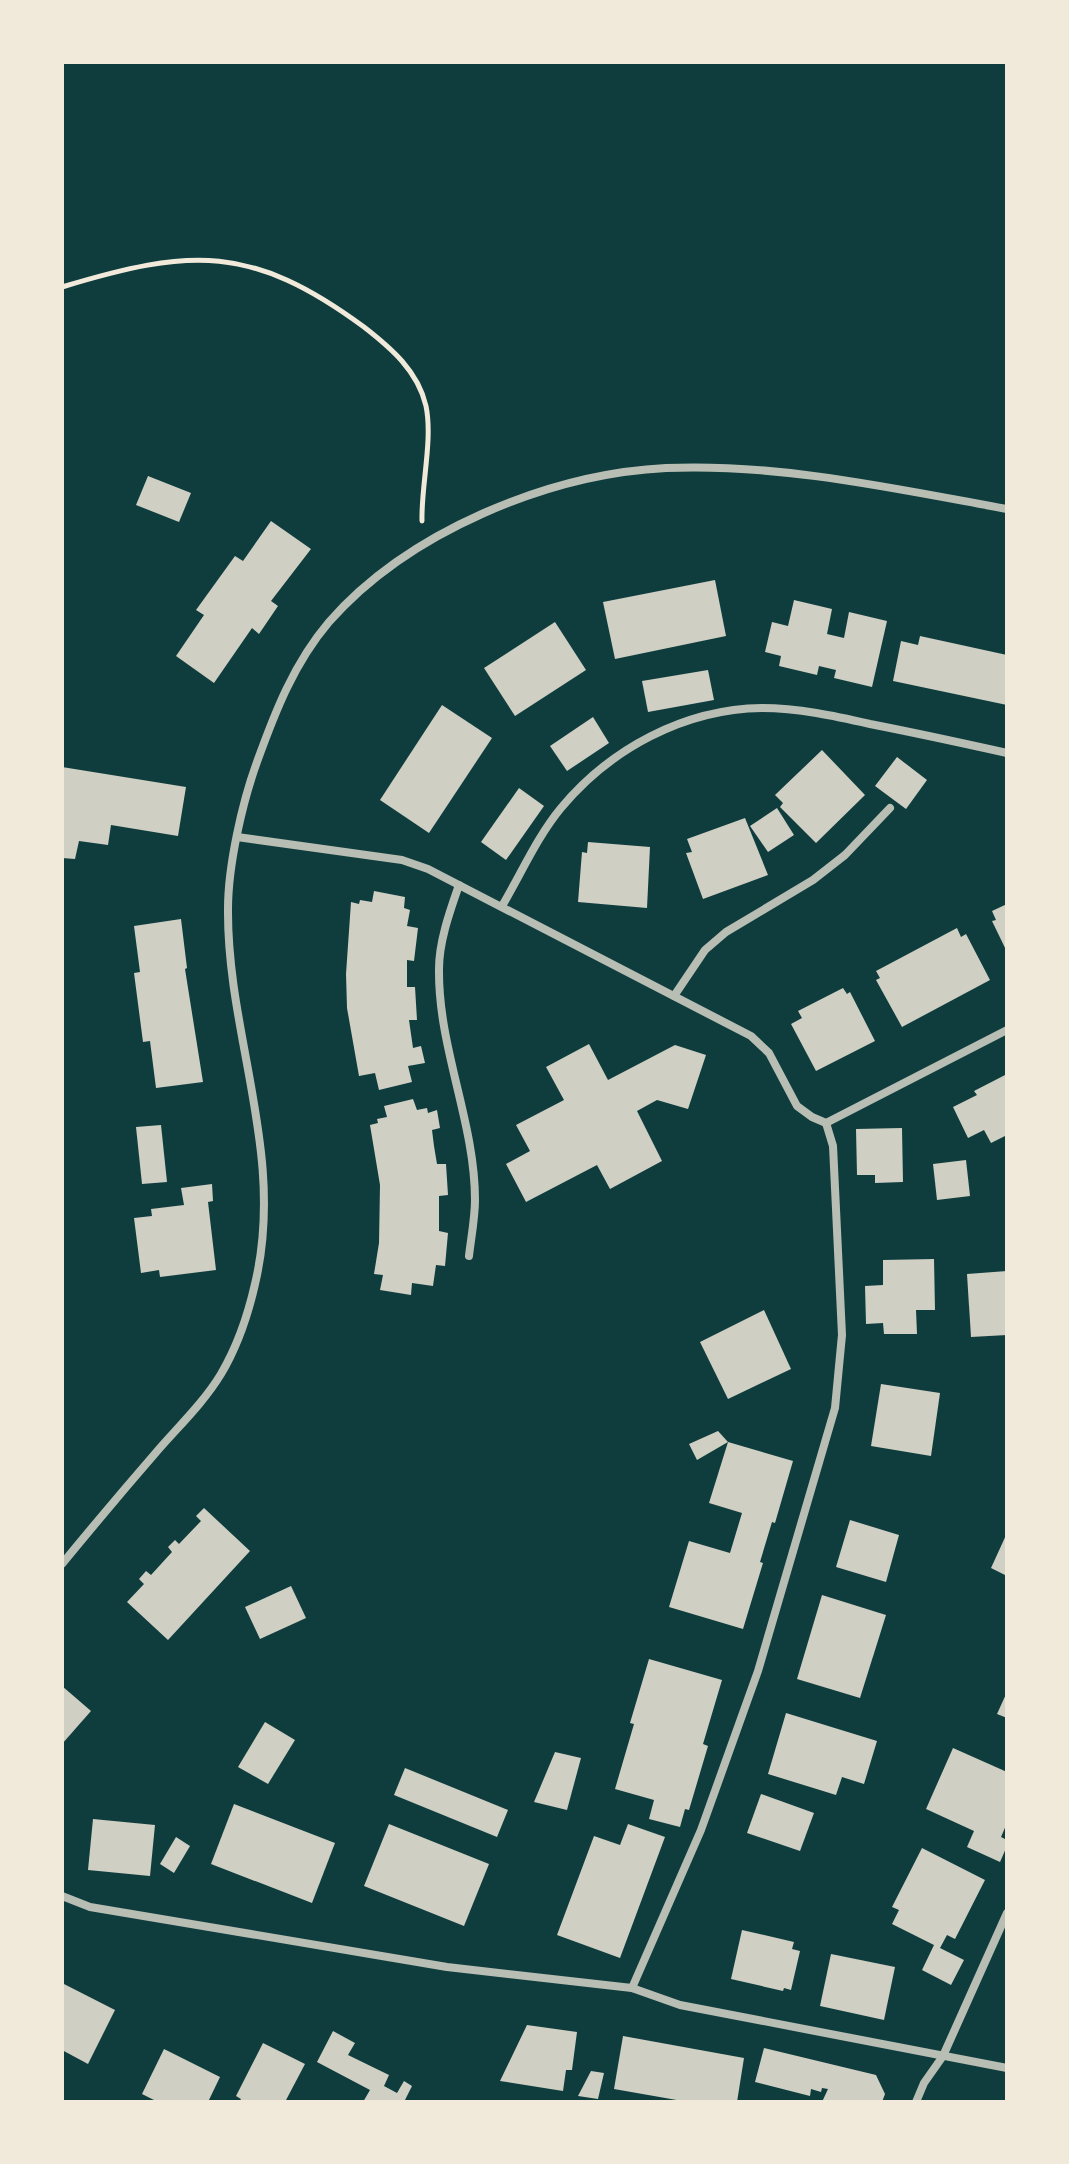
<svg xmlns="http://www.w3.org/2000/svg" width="1069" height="2164" viewBox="0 0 1069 2164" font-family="Montserrat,sans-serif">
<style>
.building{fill:#cfcfc3}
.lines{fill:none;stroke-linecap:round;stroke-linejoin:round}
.path{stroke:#f1e9da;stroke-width:5}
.minor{stroke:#b8beb3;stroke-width:8}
</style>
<rect width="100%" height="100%" fill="#0f3d3e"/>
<g class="building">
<polygon points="148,476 191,493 179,522 136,505"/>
<polygon points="271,521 311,549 271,601 278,606 259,634 252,628 214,683 176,656 204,615 196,610 235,556 243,561"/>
<polygon points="715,580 726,636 615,659 603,602"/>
<polygon points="794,600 832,609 827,634 844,638 849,612 887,621 872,687 834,678 836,670 819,666 817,675 779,666 781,656 765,652 772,622 788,626"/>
<polygon points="555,622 586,670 515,716 484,668"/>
<polygon points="920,636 1007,655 1007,705 893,681 901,641 918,645"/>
<polygon points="708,670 714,700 648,712 642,681"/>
<polygon points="442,705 492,738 429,833 380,800"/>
<polygon points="593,717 609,743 567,771 550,746"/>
<polygon points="822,750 865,795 816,843 780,807 783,803 775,795"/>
<polygon points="897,757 927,780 906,809 875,786"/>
<polygon points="62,767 186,787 178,836 111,825 108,845 79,841 75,859 62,858"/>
<polygon points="519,788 544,806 506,860 481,842"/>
<polygon points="777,808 794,835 768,852 750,826"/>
<polygon points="745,818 768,875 703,899 686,853 692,852 687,839"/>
<polygon points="588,842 650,847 647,908 578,902 582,852 587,853"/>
<polygon points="374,891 405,897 404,908 410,910 407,926 418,928 414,961 407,960 407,987 415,987 417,1020 409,1020 413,1048 421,1046 425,1063 408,1066 412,1082 379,1090 375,1073 359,1076 347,1008 346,974 351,902 359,904 360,900 372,902"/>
<polygon points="1007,904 1007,952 992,921 996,920 992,911"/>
<polygon points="181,919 187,968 185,969 203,1082 156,1088 150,1041 143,1042 134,973 140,972 134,926"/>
<polygon points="957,928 961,937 966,934 990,980 902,1027 876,980 880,978 876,971"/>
<polygon points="843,988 847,994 850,992 875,1041 816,1071 791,1024 802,1018 798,1011"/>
<polygon points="589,1044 608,1080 675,1045 706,1055 688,1109 657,1100 637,1111 662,1161 610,1189 597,1165 526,1202 506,1164 530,1151 516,1125 564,1100 546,1067"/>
<polygon points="1007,1074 1007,1135 991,1143 984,1130 968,1138 953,1107 977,1095 974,1091"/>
<polygon points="413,1099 417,1110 427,1108 428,1113 437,1110 440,1128 432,1130 434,1146 437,1164 446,1164 448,1195 439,1196 439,1231 448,1233 445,1266 436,1265 433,1286 412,1283 411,1295 380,1290 383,1275 374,1274 379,1243 380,1185 370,1125 378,1123 377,1119 387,1117 384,1106"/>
<polygon points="161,1125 167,1182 142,1184 136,1127"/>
<polygon points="902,1128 903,1182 875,1183 875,1175 857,1175 856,1129"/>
<polygon points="966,1160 970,1196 937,1200 933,1164"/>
<polygon points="212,1184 213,1201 208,1202 216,1270 160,1277 159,1270 141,1273 134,1218 152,1216 151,1209 184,1205 181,1188"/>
<polygon points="934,1259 935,1310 916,1310 917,1334 884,1334 883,1323 866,1324 865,1286 883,1285 883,1260"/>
<polygon points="1007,1271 1007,1335 971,1337 967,1274"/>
<polygon points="764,1310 791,1369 728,1399 700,1342"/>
<polygon points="881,1384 940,1393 931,1456 871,1446"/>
<polygon points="718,1431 728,1442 697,1460 689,1444"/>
<polygon points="728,1442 793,1461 775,1523 772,1522 760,1562 763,1563 743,1629 669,1607 689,1541 730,1553 742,1513 709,1503"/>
<polygon points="204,1508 250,1551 168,1640 127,1602 144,1584 139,1579 146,1571 151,1575 172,1552 168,1547 175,1540 179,1544 201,1521 196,1516"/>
<polygon points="850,1520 899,1535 886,1582 836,1567"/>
<polygon points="1007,1533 1007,1576 991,1568"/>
<polygon points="291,1586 306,1618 260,1639 245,1607"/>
<polygon points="822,1595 886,1615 860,1698 797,1679"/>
<polygon points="649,1659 722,1680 703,1744 708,1746 689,1810 685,1809 680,1827 649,1819 654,1800 615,1789 634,1724 630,1723"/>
<polygon points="62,1686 91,1711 62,1744"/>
<polygon points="1007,1692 1007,1718 997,1714"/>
<polygon points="786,1713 877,1741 864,1784 842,1777 836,1795 768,1774"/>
<polygon points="265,1722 295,1740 268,1784 238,1767"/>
<polygon points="953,1748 1007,1772 1007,1823 1001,1837 1007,1840 1007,1846 1000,1862 967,1847 974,1831 926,1809"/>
<polygon points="555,1752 581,1758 567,1810 534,1802"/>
<polygon points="405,1768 508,1810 497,1837 394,1795"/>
<polygon points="761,1794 814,1813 800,1851 747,1833"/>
<polygon points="234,1804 335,1843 312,1903 211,1864"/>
<polygon points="93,1819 155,1825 150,1876 88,1870"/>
<polygon points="389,1824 489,1864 464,1926 364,1886"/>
<polygon points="628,1824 665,1837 620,1958 557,1935 594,1836 620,1845"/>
<polygon points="176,1837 190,1846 174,1873 160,1864"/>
<polygon points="922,1848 985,1880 955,1939 947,1935 940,1948 964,1960 951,1985 922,1970 934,1945 892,1924 899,1910 892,1907"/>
<polygon points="742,1930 794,1942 792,1949 800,1951 791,1990 784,1988 783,1991 731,1979"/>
<polygon points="831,1954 895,1967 884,2020 820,2006"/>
<polygon points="62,1983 115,2010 88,2064 62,2050"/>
<polygon points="527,2025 577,2032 572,2070 566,2070 563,2091 500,2081"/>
<polygon points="333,2031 355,2043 348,2055 389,2075 384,2086 397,2093 404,2081 412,2086 404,2102 363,2102 370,2090 317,2062"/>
<polygon points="623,2036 744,2058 737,2102 688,2102 614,2089"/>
<polygon points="263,2043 305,2064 285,2102 239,2102 241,2099 236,2096"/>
<polygon points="764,2048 876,2075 885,2094 882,2102 822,2102 828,2089 822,2088 821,2092 811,2089 810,2096 755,2082"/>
<polygon points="164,2049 220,2077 208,2102 158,2102 142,2094"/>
<polygon points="591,2071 604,2073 598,2099 578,2096"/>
</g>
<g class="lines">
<path class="path" d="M62,287C191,248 251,244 364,327C391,348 418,371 426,406C433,440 421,486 422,521"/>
<g class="minor">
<polyline points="237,837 402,860 428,869 751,1036 769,1053 797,1106 812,1117 826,1123"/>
<path d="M459,885C450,911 439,941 439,969C438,1048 475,1122 475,1200C475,1218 471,1238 469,1256"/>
<path d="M502,906C521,874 537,837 561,808C610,749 684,709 762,708C798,708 835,716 870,724C916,733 962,743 1007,753"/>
<polyline points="674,996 705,950 726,932 813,880 845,855 890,808"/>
<polyline points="826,1123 1007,1030"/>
<path d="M62,1564C94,1525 126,1487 159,1449C180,1425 204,1402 221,1374C237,1347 248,1315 255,1284C286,1154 227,1036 228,909C228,866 242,803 257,762C275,712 294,663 329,622C408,532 548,474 666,468C778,463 897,489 1007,509"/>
<polyline points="62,1896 90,1907 447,1967 632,1988 680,2005 1007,2068"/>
<polyline points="632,1988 701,1830 758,1671 835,1408 842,1335 833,1146 826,1123"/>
<polyline points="916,2102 924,2083 943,2056 1007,1913"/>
</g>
</g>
<rect width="1069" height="2164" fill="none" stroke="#f1e9da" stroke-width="128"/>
</svg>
